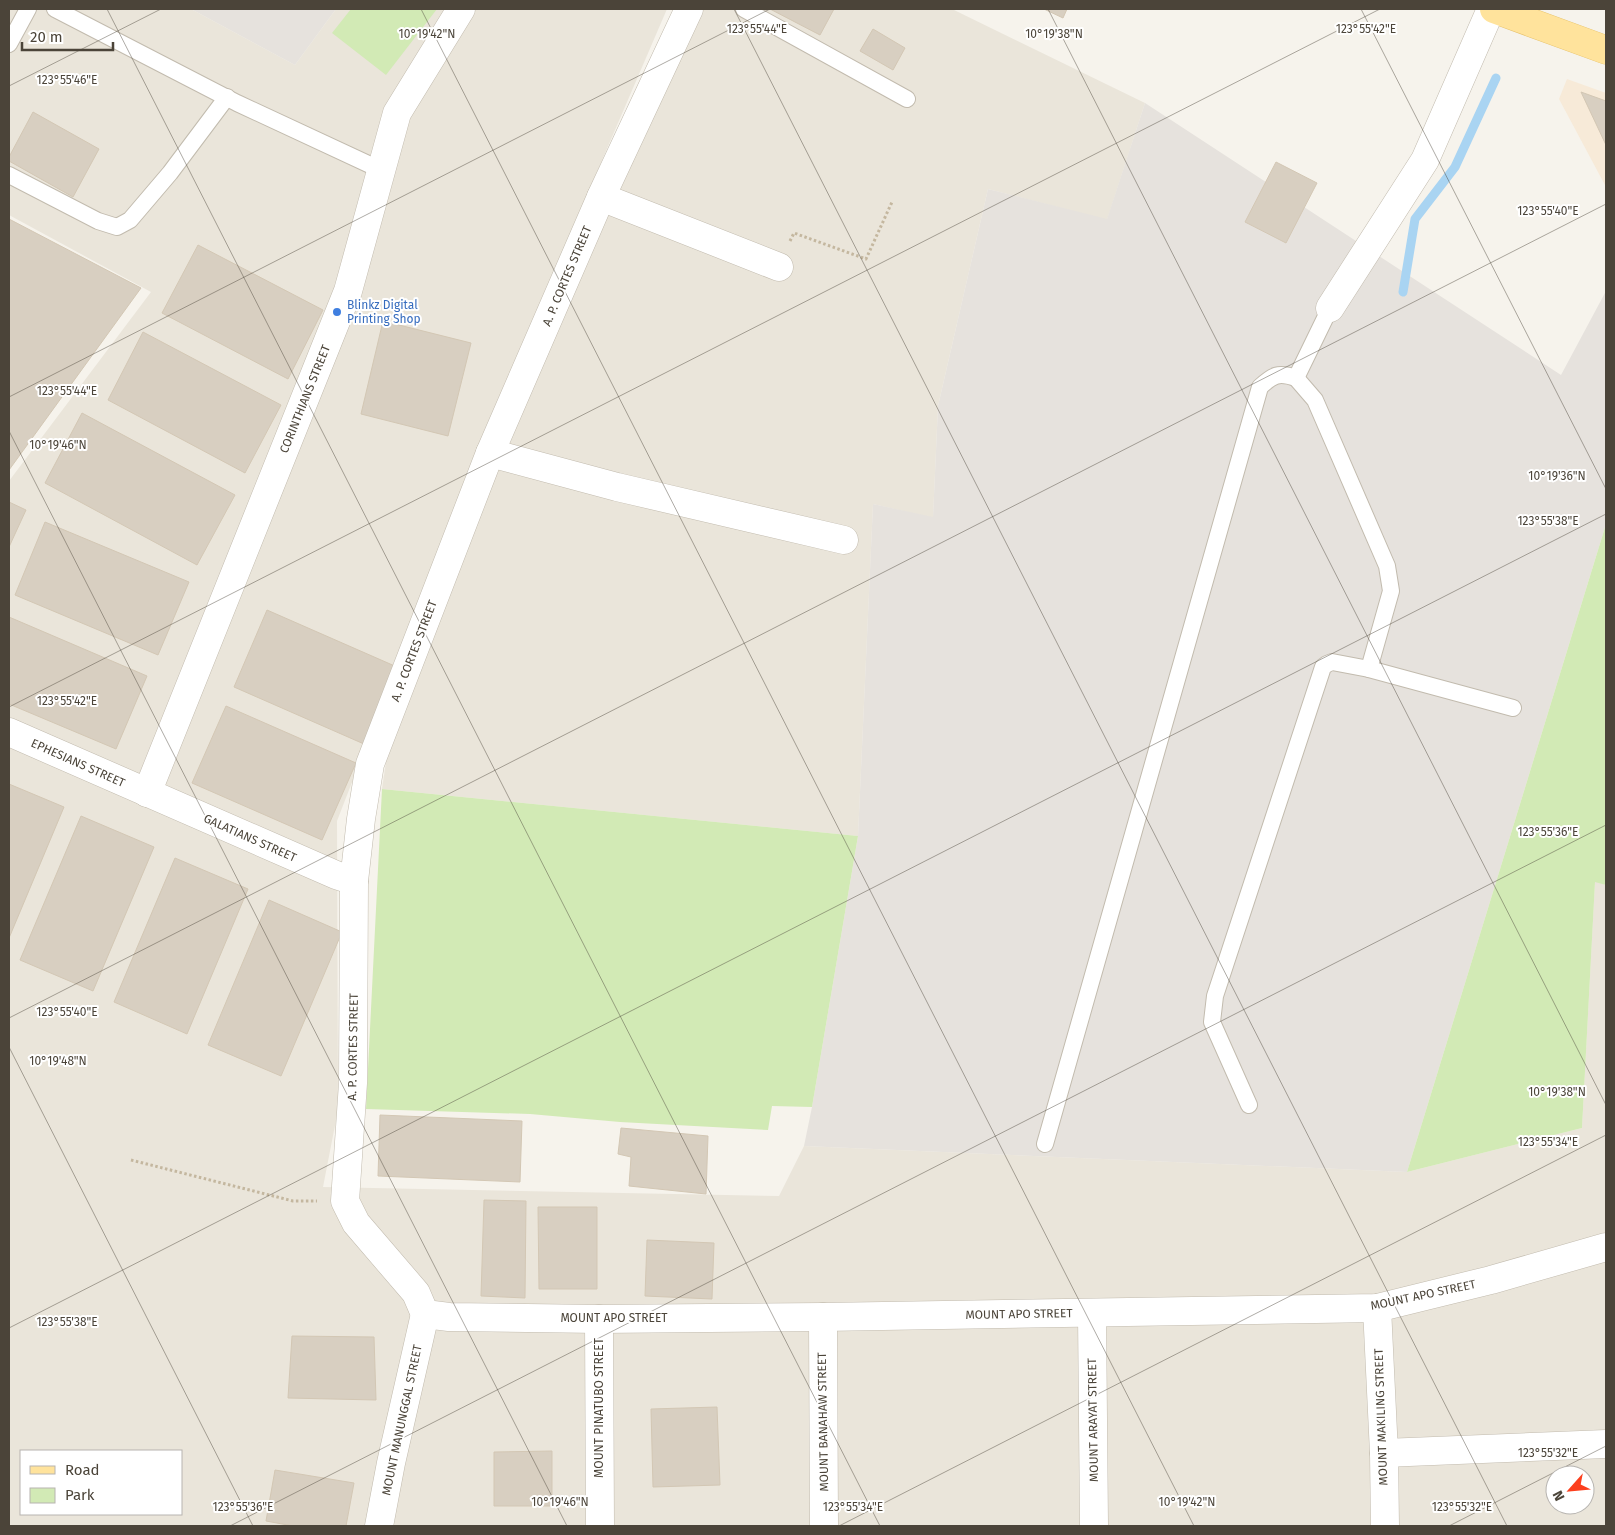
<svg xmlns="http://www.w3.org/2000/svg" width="1615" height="1535" viewBox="0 0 1615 1535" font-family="'Fira Sans',sans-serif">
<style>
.residential{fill:#eae5da;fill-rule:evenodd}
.commercial{fill:#f7ead8}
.industrial{fill:#e6e2dd}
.green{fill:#d2eab5}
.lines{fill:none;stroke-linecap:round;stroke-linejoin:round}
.stream{stroke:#a9d4f2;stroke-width:9}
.building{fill:#d8cfc1;stroke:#d3c7b4}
.service-casing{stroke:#c2bbae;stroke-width:18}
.minor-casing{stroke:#c2bbae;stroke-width:29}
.primary-casing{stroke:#e6c16a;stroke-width:29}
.path{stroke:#c4b79f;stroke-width:3;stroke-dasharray:2.5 2.5;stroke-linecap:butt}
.service{stroke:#fff;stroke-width:16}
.minor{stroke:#fff;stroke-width:28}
.primary{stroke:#ffe39c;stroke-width:28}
.ticks{fill:none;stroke:#4b4439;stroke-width:1;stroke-opacity:0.45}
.shop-dot{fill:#3f7fe0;stroke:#fff;stroke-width:2}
.labels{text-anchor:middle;stroke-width:4;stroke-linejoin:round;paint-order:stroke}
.street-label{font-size:12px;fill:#4b4439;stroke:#fff}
.shop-label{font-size:12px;fill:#366cbe;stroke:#fff;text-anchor:start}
.ticks-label{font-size:12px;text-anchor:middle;fill:#4b4439;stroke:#fff;stroke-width:4;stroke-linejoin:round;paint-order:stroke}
</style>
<rect width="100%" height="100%" fill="#f6f3ec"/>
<g class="residential">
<path d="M9,9H191L295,65L336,9H667L508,379L337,821L338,1110L323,1187L779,1196L804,1146L1407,1172L1582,1128L1595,881L1606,885V1526H9V481L151,292L9,215ZM21,1451H181V1514H21ZM1555,1475H1585V1505H1555Z"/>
<polygon points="701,9 952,9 1145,103 1107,220 988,189 938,406 933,518 873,504 858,836 382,789 390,735 495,460"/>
</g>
<polygon class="commercial" points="1567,79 1606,93 1606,187 1559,99"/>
<g class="industrial">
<polygon points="191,9 336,9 295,65"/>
<polygon points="1145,103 1561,375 1606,291 1606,524 1407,1172 804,1146 812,1107 858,836 873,504 933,517 938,406 988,189 1107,219"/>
</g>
<g class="green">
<polygon points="351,9 437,9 386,75 332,33"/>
<polygon points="1606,524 1606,885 1595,882 1582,1128 1407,1172"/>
<polygon points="382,789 858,836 812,1107 772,1106 768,1130 620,1122 530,1114 366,1109"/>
</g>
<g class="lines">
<polyline class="stream" points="1403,292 1415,219 1455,167 1496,78"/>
</g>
<g class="building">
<polygon points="770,9 834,9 820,35"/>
<polygon points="1044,9 1067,9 1063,18"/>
<polygon points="873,29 905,48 893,70 860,51"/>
<polygon points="1581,92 1606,101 1606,145"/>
<polygon points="33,112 99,149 73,197 9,161 9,157"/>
<polygon points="1276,162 1317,183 1286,243 1245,222"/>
<polygon points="9,219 141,288 9,470"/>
<polygon points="198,245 323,310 288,379 162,313"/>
<polygon points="383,321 471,343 448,436 361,414"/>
<polygon points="143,332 281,405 245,473 108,400"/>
<polygon points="82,413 235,495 197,565 45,483"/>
<polygon points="9,502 26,510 9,547"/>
<polygon points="45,522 189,582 158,655 15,595"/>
<polygon points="267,610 397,667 364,744 234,687"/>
<polygon points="9,617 147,676 116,749 9,704"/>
<polygon points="226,706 356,763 322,840 192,783"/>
<polygon points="9,784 64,807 9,938"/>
<polygon points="81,816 154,847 93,991 20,960"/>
<polygon points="175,858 248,889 187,1034 114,1002"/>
<polygon points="269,900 342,932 281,1076 208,1045"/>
<polygon points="380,1115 522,1121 520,1182 378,1176"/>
<polygon points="621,1128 708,1136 706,1194 629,1186 631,1157 618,1154"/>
<polygon points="484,1200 526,1201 525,1298 481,1296"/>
<polygon points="538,1207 597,1207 597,1289 539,1289"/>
<polygon points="647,1240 714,1243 712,1299 645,1296"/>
<polygon points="292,1336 374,1337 376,1400 288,1398"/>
<polygon points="717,1407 720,1485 653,1487 651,1409"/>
<polygon points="552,1451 552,1506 494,1506 494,1452"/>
<polygon points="275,1470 354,1483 346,1526 293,1526 266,1521"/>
</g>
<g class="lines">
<g class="service-casing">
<g id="service">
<polyline points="55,9 237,103 381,170"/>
<polyline points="744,9 907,99"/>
<polyline points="9,44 28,9"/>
<polyline points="9,175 98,221 117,227 130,220 170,173 227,97"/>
<polyline points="1296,378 1315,400 1387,566 1391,591 1369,669"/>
<polyline points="1249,1105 1212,1022 1215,996 1323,667 1327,664 1332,662 1369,669 1513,708"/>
<path d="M1045,1144L1260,387C1273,375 1278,372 1296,378L1330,308"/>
</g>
</g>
<g class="minor-casing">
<g id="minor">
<polyline points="601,197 779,267"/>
<polyline points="1330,308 1425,160 1491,9"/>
<polyline points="490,453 617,487 844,540"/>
<polyline points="9,732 336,875 354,881"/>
<polyline points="147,793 348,291 397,113 461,9"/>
<polyline points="1377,1308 1384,1453 1385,1526"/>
<polyline points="1092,1313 1094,1526"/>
<polyline points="425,1314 416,1293 356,1223 345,1201 353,1083 354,881 361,819 370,764 490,453 601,197 689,9"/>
<polyline points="425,1314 449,1317 599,1319 823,1317 1377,1308 1491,1280 1606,1247"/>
<polyline points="823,1317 824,1526"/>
<polyline points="599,1319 600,1526"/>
<polyline points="1384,1453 1606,1444"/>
<polyline points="379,1526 391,1463 425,1314"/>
</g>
</g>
<g class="primary-casing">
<polyline id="primary" points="1494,9 1606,50"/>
</g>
<g class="path">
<polyline points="790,241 794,233 866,259 892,202"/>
<polyline points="131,1160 293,1201 317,1201"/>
</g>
<use href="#service" class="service"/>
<use href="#minor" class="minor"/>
<use href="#primary" class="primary"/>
</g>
<path class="ticks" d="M107,9L880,1526M421,9L1194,1526M734,9L1507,1526M1048,9L1606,1105M1361,9L1606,489M9,86L161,9M9,397L770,9M9,431L567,1526M9,707L1380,9M9,1018L1606,204M9,1047L253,1526M9,1328L1606,514M230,1526L1606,825M839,1526L1606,1135M1449,1526L1606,1446"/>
<circle class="shop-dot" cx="337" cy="312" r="5"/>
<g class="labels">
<g class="street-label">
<text transform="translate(567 276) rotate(-67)" y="4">A. P. CORTES STREET</text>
<text transform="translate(305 399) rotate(-68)" y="4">CORINTHIANS STREET</text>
<text transform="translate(414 651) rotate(-69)" y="4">A. P. CORTES STREET</text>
<text transform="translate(78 763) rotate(24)" y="4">EPHESIANS STREET</text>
<text transform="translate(250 838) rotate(24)" y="4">GALATIANS STREET</text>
<text transform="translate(353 1047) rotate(-89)" y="4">A. P. CORTES STREET</text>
<text transform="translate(1423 1295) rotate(-12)" y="4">MOUNT APO STREET</text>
<text transform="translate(1019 1314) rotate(-1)" y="4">MOUNT APO STREET</text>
<text x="614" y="1322">MOUNT APO STREET</text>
<text transform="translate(599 1408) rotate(-90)" y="4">MOUNT PINATUBO STREET</text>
<text transform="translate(1381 1417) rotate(-92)" y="4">MOUNT MAKILING STREET</text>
<text transform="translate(402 1420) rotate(-78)" y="4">MOUNT MANUNGGAL STREET</text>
<text transform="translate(1093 1420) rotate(-91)" y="4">MOUNT ARAYAT STREET</text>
<text transform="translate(823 1422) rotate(-91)" y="4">MOUNT BANAHAW STREET</text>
</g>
<g class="shop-label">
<text x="347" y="309">Blinkz Digital<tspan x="347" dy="14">Printing Shop</tspan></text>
</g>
</g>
<g class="ticks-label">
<text x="757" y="33">123°55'44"E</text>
<text x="1366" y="33">123°55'42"E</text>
<text x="427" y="38">10°19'42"N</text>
<text x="1054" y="38">10°19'38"N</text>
<text x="67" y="84">123°55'46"E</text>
<text x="1548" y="215">123°55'40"E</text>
<text x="67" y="395">123°55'44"E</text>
<text x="58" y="449">10°19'46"N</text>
<text x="1557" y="480">10°19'36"N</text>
<text x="1548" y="525">123°55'38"E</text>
<text x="67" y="705">123°55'42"E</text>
<text x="1548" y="836">123°55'36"E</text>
<text x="67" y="1016">123°55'40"E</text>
<text x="58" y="1065">10°19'48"N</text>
<text x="1557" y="1096">10°19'38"N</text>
<text x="1548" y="1146">123°55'34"E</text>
<text x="67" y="1326">123°55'38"E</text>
<text x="1548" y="1457">123°55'32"E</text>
<text x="560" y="1506">10°19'46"N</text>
<text x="1187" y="1506">10°19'42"N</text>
<text x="243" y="1511">123°55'36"E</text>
<text x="853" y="1511">123°55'34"E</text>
<text x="1462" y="1511">123°55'32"E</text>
</g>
<rect width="1615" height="1535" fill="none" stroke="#4b4439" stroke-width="20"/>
<rect x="20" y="1450" width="162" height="65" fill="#ffffff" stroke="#b7b4b0"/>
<rect x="30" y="1466" width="25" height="8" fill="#ffe39c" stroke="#b7b4b0"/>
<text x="65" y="1475" font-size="15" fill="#4b4439">Road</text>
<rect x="30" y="1488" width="25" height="15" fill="#d2eab5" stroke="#b7b4b0"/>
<text x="65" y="1500" font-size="15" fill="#4b4439">Park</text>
<g transform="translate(1570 1490) rotate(243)"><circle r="24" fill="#ffffff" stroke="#b7b4b0"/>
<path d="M0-4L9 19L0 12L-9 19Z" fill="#fc3f1d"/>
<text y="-8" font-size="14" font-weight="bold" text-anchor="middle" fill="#4b4439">N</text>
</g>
<path d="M22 42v8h91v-8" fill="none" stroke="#4b4439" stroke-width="2.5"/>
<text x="30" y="42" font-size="15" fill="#4b4439" stroke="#ffffff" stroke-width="4" paint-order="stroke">20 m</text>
</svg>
